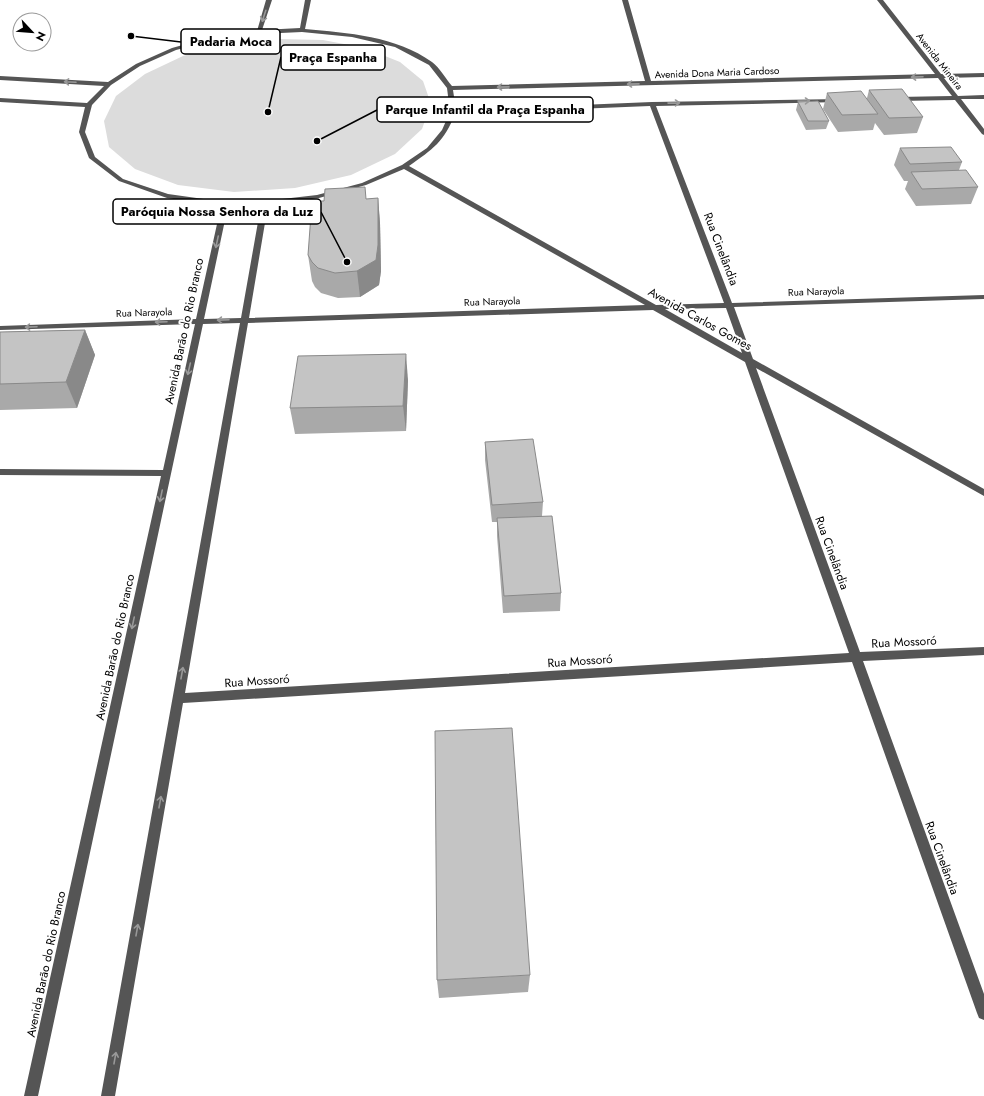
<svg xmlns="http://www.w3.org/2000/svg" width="984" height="1096" viewBox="0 0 984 1096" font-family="Jost,sans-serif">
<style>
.green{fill:#dcdcdc}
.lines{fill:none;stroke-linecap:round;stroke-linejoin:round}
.minor{fill:#555;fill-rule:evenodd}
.wall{fill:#a9a9a9}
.shaded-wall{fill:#898989}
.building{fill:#c4c4c4;stroke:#898989}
.oneway{stroke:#999}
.labels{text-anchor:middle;stroke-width:4;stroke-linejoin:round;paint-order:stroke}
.far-street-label{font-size:10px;fill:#000;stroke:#fff}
.street-label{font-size:12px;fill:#000;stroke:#fff}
.leader{fill:none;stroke:#000;stroke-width:1.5}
.callout-dot{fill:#000;stroke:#fff;stroke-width:1.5}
.callout{fill:#fff;stroke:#000;stroke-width:1.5}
.callout-label{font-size:13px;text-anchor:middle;font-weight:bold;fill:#000}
</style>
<rect width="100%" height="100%" fill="#fff"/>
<polygon class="green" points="276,39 323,40 365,48 400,62 423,81 431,104 422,129 395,154 351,175 295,188 234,192 178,185 135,169 109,147 104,121 116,96 145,74 183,56 228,44"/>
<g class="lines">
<path class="minor" d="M266,0H272L262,30L300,28L305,0H311L305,29C348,33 396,36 432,62C440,68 446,79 452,86L645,81L622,0H628L651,81L935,74L877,0H883L941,74L984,73V77L944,78L958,96L984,95V99H961L984,129V135L982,134L955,100L897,101L894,99L897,97L952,96L938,78L453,90L456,110L652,102L841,99L842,100L839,102L656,106L732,303L984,295V299L734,307L753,359L984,489V496L756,368L860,652L984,647V655L863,661L984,994V1020L979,1018L977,1013L852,662L183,703L115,1096H101L240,323L203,324L38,1096H24L161,476L0,475V469L163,470L195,324L0,330V326L196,319L221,206L167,198L119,181L89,158L79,132L85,107L0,102V98L87,103L104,86L0,80V76L108,82L136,64L172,48L215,36L257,31ZM302,32L352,37L395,47L429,65L447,88L450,112L442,130L427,148L402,165L362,183L317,195L265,201L225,202L168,194L123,179L95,157L85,132L92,105L111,85L140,66L176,50L215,40L259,34ZM650,106L724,303L656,305L409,166C433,149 444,142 455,114ZM404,169L645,305L249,318L268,205L319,198L366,185ZM261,205L241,318L204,319L228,206ZM726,308L742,353L665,309ZM653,310L745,362L849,653L185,693L248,323Z"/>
</g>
<g class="wall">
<polygon points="869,90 923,117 917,133 884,135 875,123 873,130 838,132 823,109 827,93 867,98"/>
<polygon points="798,102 829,121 826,129 806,130 796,110"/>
<polygon points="900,148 962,162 959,170 978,187 971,204 916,206 905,189 908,181 904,181 894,165"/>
<polygon points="378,198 380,223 381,271 379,285 360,297 338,298 321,293 315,287 312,281 308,255 367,199"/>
<polygon points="85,330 95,355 77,408 0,410 0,332"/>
<polygon points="408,380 406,431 295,434 290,408"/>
<polygon points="485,442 543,502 542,516 561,593 560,611 503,613 497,536 497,522 492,522 485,460"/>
<polygon points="530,975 528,992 439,998 437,980"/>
</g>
<g class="shaded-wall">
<polygon points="378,198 380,223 381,271 379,285 360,297 357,271"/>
<polygon points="85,330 95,355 77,408 66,382"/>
<polygon points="406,354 408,380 406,431 403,406"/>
</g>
<g class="building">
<polygon points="902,89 923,117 889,118 869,90"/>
<polygon points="861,91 878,114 842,115 827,93"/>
<polygon points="818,101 829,121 808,121 798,102"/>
<polygon points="951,147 962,162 910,164 900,148"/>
<polygon points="966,170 978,187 922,189 911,172"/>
<polygon points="365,187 366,199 378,198 378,245 376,260 357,271 335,273 318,268 312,262 308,255 312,201 324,201 325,189"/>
<polygon points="85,330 66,382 0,384 0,332"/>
<polygon points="406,354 403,406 290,408 298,356"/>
<polygon points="533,439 543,502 492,505 485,442"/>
<polygon points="552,516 561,593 504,596 497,518"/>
<polygon points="512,728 530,975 437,980 435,731"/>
</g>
<defs><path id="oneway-shaft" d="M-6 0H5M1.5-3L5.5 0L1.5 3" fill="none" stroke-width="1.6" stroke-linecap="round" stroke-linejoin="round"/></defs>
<g class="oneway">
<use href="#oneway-shaft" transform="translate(264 16) rotate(108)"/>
<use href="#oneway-shaft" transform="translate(917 77) rotate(178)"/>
<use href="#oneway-shaft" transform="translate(70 82) rotate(-177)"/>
<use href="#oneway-shaft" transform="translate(633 84) rotate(179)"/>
<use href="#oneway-shaft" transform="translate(503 87) rotate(179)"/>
<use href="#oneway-shaft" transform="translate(804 101) rotate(-1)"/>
<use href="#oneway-shaft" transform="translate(674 103) rotate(-1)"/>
<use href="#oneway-shaft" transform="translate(217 242) rotate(102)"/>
<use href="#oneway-shaft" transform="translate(223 320) rotate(178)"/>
<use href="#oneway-shaft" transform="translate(161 322) rotate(178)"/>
<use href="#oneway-shaft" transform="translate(31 327) rotate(178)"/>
<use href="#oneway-shaft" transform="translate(189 369) rotate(103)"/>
<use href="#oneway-shaft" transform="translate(161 496) rotate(102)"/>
<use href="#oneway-shaft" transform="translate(133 623) rotate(102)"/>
<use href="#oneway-shaft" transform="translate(182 673) rotate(-80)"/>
<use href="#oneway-shaft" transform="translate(160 802) rotate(-80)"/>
<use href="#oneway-shaft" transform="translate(137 930) rotate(-80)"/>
<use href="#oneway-shaft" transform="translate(115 1058) rotate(-80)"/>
</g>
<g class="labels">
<g class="far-street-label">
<text transform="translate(940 61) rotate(52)" y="4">Avenida Mineira</text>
<text transform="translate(717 72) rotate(-2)" y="4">Avenida Dona Maria Cardoso</text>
<text transform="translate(816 291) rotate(-2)" y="4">Rua Narayola</text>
<text transform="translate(492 301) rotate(-2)" y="4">Rua Narayola</text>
<text transform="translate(144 312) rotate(-2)" y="4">Rua Narayola</text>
</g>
<g class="street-label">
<text transform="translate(721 249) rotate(69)" y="4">Rua Cinelândia</text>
<text transform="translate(700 319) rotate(29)" y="4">Avenida Carlos Gomes</text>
<text transform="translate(184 331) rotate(-78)" y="4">Avenida Barão do Rio Branco</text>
<text transform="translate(832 553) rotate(70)" y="4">Rua Cinelândia</text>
<text transform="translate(904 642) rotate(-3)" y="4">Rua Mossoró</text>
<text transform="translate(115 647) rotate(-78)" y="4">Avenida Barão do Rio Branco</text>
<text transform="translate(580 661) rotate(-4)" y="4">Rua Mossoró</text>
<text transform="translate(257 681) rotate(-4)" y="4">Rua Mossoró</text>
<text transform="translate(942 858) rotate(70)" y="4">Rua Cinelândia</text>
<text transform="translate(46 964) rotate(-78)" y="4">Avenida Barão do Rio Branco</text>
</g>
</g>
<path class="leader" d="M131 36L181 42M268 112L281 57M317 141L377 110M347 262L321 212"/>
<g class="callout-dot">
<circle cx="131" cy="36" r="4"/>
<circle cx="268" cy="112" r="4"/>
<circle cx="317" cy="141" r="4"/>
<circle cx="347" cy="262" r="4"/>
</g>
<g class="callout">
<rect x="181" y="29" width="99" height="25" rx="4"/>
<rect x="281" y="45" width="104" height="25" rx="4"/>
<rect x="377" y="97" width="216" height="25" rx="4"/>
<rect x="113" y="199" width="208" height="25" rx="4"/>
</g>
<g class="callout-label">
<text x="231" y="46">Padaria Moca</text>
<text x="333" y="62">Praça Espanha</text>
<text x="485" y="114">Parque Infantil da Praça Espanha</text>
<text x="217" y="216">Paróquia Nossa Senhora da Luz</text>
</g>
<g transform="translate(32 32) rotate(116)"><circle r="19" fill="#ffffff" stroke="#999999"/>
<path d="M0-3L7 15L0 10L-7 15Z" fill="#000000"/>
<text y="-6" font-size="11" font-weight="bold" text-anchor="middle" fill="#000000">N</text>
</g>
</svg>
